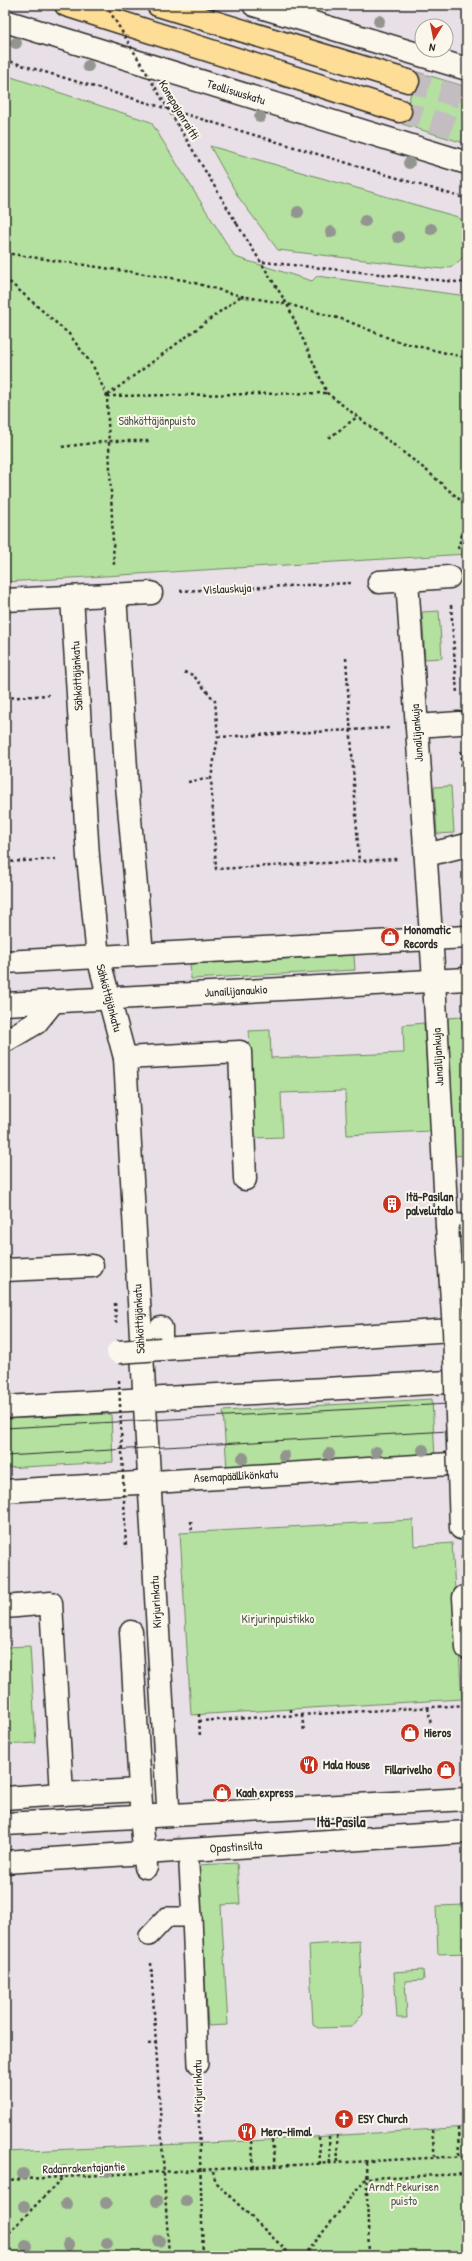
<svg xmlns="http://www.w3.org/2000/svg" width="472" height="2261" viewBox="0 0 472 2261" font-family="'Patrick Hand',sans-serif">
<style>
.green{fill:#b4e19f;stroke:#708665}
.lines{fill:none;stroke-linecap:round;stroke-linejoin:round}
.street-tunnel{stroke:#c3bcc1;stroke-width:22;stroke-dasharray:22 11;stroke-linecap:butt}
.primary-tunnel{stroke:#c3bcc1;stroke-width:22;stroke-dasharray:22 11;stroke-linecap:butt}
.lane-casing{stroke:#2b2b2b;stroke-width:22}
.street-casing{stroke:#2b2b2b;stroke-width:25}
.secondary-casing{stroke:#2b2b2b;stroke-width:25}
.primary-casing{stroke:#2b2b2b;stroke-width:25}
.path{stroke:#2b2b2b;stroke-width:2.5;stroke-dasharray:3 3;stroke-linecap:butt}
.lane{stroke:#fbf7ec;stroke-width:19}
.street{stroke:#fbf7ec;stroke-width:22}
.secondary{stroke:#fbf7ec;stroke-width:22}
.primary{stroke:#fedd96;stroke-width:22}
.tram{stroke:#2b2b2b;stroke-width:1}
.street-bridge-casing{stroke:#2b2b2b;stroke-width:25;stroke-linecap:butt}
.path-bridge{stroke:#2b2b2b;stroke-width:2.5;stroke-dasharray:3 3;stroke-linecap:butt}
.street-bridge{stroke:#fbf7ec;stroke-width:22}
.tree{fill:#939590}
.labels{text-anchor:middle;stroke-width:4;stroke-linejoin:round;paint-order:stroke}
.street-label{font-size:12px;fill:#2b2b2b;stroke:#fbf7ec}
.park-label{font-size:12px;fill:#4d5848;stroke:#fbf7ec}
.poi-label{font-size:12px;font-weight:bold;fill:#2b2b2b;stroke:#fbf7ec;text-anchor:start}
.quarter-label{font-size:14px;font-weight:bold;fill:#2b2b2b;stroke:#fbf7ec}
</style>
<rect width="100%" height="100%" fill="#e9e0e7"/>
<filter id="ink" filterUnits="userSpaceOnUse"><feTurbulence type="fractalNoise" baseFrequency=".025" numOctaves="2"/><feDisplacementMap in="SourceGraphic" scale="8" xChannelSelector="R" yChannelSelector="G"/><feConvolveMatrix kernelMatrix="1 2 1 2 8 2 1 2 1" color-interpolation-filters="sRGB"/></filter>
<g filter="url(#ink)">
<g class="green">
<polygon points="417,72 467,87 467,144 402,124"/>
<polygon points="5,75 151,122 235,257 312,281 317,276 467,296 467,554 5,582"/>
<polygon points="210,146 458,217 467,225 465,255 455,265 442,269 278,250 239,198"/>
<polygon points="439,611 442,658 425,659 422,612"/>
<polygon points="451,786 454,833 437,834 434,787"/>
<polygon points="354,955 355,970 191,979 190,964"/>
<polygon points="462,1017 467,1096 467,1155 453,1156 446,1018"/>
<polygon points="424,1023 431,1131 347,1135 345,1091 281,1093 283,1137 254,1138 249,1031 270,1030 271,1058 404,1053 403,1025"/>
<polygon points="432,1399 435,1458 227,1469 223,1411"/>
<polygon points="111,1414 113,1462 5,1468 5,1419"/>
<polygon points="413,1520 414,1546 452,1543 462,1699 191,1715 180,1533"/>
<polygon points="30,1646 36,1743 5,1745 5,1647"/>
<polygon points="237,1863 240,1904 221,1905 228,2025 208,2026 198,1865"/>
<polygon points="467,1905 467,1953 438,1954 436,1906"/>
<polygon points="359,1941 363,2013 352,2027 318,2028 313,2025 309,1945"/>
<polygon points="423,1970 424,1980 405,1981 407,2018 397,2018 394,1972"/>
<polygon points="467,2127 467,2256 5,2256 5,2152 251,2141"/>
</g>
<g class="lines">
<polyline class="street-tunnel" points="168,1805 170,1842 188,1863"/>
<g class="primary-tunnel">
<polyline points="408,81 467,99"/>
<polyline points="400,111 467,131"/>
</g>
<g class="lane-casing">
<g id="lane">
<polyline points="192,1917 198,2064"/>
<polyline points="149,1936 167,1917 192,1917 189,1866"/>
</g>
</g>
<g class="street-casing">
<g id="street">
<polyline points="407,580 434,980 447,1226 467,1225"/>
<polyline points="379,582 449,577"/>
<polyline points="115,594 127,785 142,954"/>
<polyline points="72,597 88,857 98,957 125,1058 168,1805"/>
<polyline points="5,600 151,593"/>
<polyline points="417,726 459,723"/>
<polyline points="426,855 467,845"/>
<polyline points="5,962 467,937"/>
<polyline points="5,1004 467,979"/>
<polyline points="5,1041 36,1023 54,1001"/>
<polyline points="125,1058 240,1052 245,1179"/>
<polyline points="5,1270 92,1266"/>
<polyline points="161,1328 161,1349 467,1329"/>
<polyline points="464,1597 467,1648"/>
<polyline points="5,1607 51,1603 62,1794 140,1790"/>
<polyline points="131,1632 141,1805"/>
<polyline points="5,1798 62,1794"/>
<polyline points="141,1817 146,1867"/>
<polyline points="5,1824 467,1799"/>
<polyline points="5,1862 467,1832"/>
</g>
</g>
<g class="secondary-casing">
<g id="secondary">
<polyline points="254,5 467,69"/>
<polyline points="5,21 467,163"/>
<polyline points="5,1407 467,1381"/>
<polyline points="5,1491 467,1463"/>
</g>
</g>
<g class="primary-casing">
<g id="primary">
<polyline points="66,5 400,111"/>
<polyline points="158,5 408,81"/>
</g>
</g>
<g class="path">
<polyline points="5,60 467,199"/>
<polyline points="237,224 287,304 345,320 396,341 467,358"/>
<polyline points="5,253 184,280 241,296 287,304 327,393 426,470 467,506"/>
<polyline points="263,262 467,283"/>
<polyline points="5,278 69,334 93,366 107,396 114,566"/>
<polyline points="108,395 241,296"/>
<polyline points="107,396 327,393"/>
<polyline points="329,438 357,417"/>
<polyline points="62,447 108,441 149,441"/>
<polyline points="458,549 467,517"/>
<polyline points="180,591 351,583"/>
<polyline points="451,605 457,694"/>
<polyline points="346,658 359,862"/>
<polyline points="184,672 193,675 215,701 218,737 211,778 216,869 398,859"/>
<polyline points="5,698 49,695"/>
<polyline points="218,737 389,728"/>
<polyline points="461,751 465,816"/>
<polyline points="188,782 211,778"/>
<polyline points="5,862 58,859"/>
<polyline points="191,1521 192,1532"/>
<polyline points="428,1708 431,1725"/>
<polyline points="291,1709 291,1715"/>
<polyline points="199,1714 200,1738"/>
<polyline points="302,1715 304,1732"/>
<polyline points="199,1721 467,1705"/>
<polyline points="151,1963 169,2256"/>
<polyline points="148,2044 156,2043"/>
<polyline points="198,2090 203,2256"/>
<polyline points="458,2128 459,2156"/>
<polyline points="432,2130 435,2158"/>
<polyline points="337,2135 338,2164"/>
<polyline points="329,2136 330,2164"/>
<polyline points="319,2137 320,2165"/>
<polyline points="272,2140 275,2167"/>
<polyline points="251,2141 254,2168"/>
<polyline points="366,2162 369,2256"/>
<polyline points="213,2171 216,2183 292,2256"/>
<polyline points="5,2180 467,2156"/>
<polyline points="5,2237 63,2177"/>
<polyline points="5,2246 20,2256"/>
<polyline points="304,2256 366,2178 467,2174"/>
</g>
<use href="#lane" class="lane"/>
<use href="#street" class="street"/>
<use href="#secondary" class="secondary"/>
<use href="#primary" class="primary"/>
<g class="tram">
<polyline points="5,1428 467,1403"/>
<polyline points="5,1456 467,1430"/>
</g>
<g class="street-bridge-casing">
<g id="street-bridge">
<polyline points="447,1226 454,1330 461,1528 467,1527"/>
<polyline points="118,1352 161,1349"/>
</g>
</g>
<g class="path-bridge">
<polyline points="106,5 237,224"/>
<polyline points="115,1303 116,1323"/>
<polyline points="119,1380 126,1548"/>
<polyline points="462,1556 463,1573"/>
</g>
<use href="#street-bridge" class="street-bridge"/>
</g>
<g class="tree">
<circle cx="379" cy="21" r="6"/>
<circle cx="16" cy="43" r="6"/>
<circle cx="88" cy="66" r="6"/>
<circle cx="260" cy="117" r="6"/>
<circle cx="409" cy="163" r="6"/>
<circle cx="298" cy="212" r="6"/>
<circle cx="365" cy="221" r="6"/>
<circle cx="431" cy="229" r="6"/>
<circle cx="331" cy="232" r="6"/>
<circle cx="398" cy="237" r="6"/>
<circle cx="423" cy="1450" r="6"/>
<circle cx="376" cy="1452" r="6"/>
<circle cx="329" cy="1454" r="6"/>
<circle cx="284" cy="1456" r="6"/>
<circle cx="243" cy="1458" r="6"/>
<circle cx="64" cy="2171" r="6"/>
<circle cx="107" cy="2171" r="6"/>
<circle cx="23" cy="2174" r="6"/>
<circle cx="157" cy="2201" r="6"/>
<circle cx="186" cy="2201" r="6"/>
<circle cx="106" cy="2203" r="6"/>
<circle cx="66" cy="2204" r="6"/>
<circle cx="24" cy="2206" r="6"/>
<circle cx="159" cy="2241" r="6"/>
<circle cx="107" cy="2243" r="6"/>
<circle cx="68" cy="2245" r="6"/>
<circle cx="26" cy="2246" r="6"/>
</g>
</g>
<defs>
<g id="shop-disc" transform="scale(1)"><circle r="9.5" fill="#c8321e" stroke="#fbf7ec"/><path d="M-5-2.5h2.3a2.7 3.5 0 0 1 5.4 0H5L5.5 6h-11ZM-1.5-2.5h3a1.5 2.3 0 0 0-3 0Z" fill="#fff"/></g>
<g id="building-disc" transform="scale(1)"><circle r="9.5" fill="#c8321e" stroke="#fbf7ec"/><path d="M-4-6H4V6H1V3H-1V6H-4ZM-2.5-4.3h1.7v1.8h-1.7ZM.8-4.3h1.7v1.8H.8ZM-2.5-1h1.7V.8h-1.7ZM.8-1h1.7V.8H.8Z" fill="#fff"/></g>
<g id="restaurant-disc" transform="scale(1)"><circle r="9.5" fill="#c8321e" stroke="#fbf7ec"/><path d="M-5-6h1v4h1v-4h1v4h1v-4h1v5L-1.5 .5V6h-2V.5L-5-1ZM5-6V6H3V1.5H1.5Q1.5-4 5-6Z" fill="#fff"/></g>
<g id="church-disc" transform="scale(1)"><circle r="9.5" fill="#c8321e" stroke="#fbf7ec"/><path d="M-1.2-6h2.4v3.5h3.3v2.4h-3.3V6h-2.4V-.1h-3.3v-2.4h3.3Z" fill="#fff"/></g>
</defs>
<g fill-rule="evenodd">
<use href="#shop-disc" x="390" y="937"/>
<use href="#building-disc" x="392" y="1204"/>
<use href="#shop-disc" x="410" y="1733"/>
<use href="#restaurant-disc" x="309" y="1765"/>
<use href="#shop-disc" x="446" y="1770"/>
<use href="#shop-disc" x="222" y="1793"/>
<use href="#church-disc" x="344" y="2119"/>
<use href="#restaurant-disc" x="247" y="2132"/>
</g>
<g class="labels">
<g class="street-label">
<text transform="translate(236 92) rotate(17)" y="4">Teollisuuskatu</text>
<text transform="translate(179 110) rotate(59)" y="4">Konepajanraitti</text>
<text transform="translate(227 589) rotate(-3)" y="4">Vislauskuja</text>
<text transform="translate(77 676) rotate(-93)" y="4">Sähköttäjänkatu</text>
<text transform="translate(417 733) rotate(-94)" y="4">Junailijankuja</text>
<text transform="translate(236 991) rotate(-3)" y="4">Junailijanaukio</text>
<text transform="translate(109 998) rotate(75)" y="4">Sähköttäjänkatu</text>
<text transform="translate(438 1057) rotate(-93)" y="4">Junailijankuja</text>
<text transform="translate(139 1319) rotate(-93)" y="4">Sähköttäjänkatu</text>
<text transform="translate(236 1476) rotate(-3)" y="4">Asemapäällikönkatu</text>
<text transform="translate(156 1602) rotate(-93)" y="4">Kirjurinkatu</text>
<text transform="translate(236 1847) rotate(-4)" y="4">Opastinsilta</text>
<text transform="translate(198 2086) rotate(-91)" y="4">Kirjurinkatu</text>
<text transform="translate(84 2168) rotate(-2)" y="4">Radanrakentajantie</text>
</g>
<g class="park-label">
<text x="157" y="425">Sähköttäjänpuisto</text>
<text x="278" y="1623">Kirjurinpuistikko</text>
<text x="404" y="2191">Arndt Pekurisen<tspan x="404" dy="14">puisto</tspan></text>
</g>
<g class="poi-label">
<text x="404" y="934">Monomatic<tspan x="404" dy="14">Records</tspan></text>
<text x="406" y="1201">Itä-Pasilan<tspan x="406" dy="14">palvelutalo</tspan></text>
<text x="424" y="1737">Hieros</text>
<text x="323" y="1769">Mala House</text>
<text x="432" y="1774" text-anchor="end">Fillarivelho</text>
<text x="236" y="1797">Kaah express</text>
<text x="358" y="2123">ESY Church</text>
<text x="261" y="2136">Mero-Himal</text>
</g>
<g class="quarter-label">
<text x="341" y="1827">Itä-Pasila</text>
</g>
</g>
<rect width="472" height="2261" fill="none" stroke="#fbf7ec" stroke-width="20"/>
<rect x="10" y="10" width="452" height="2241" fill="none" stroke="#2b2b2b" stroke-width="1.5" filter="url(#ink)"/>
<g transform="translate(434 38) rotate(190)"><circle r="19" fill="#fbf7ec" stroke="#a8a59f"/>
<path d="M0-3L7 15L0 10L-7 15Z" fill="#c8321e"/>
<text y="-6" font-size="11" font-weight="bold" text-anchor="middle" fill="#2b2b2b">N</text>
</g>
</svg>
